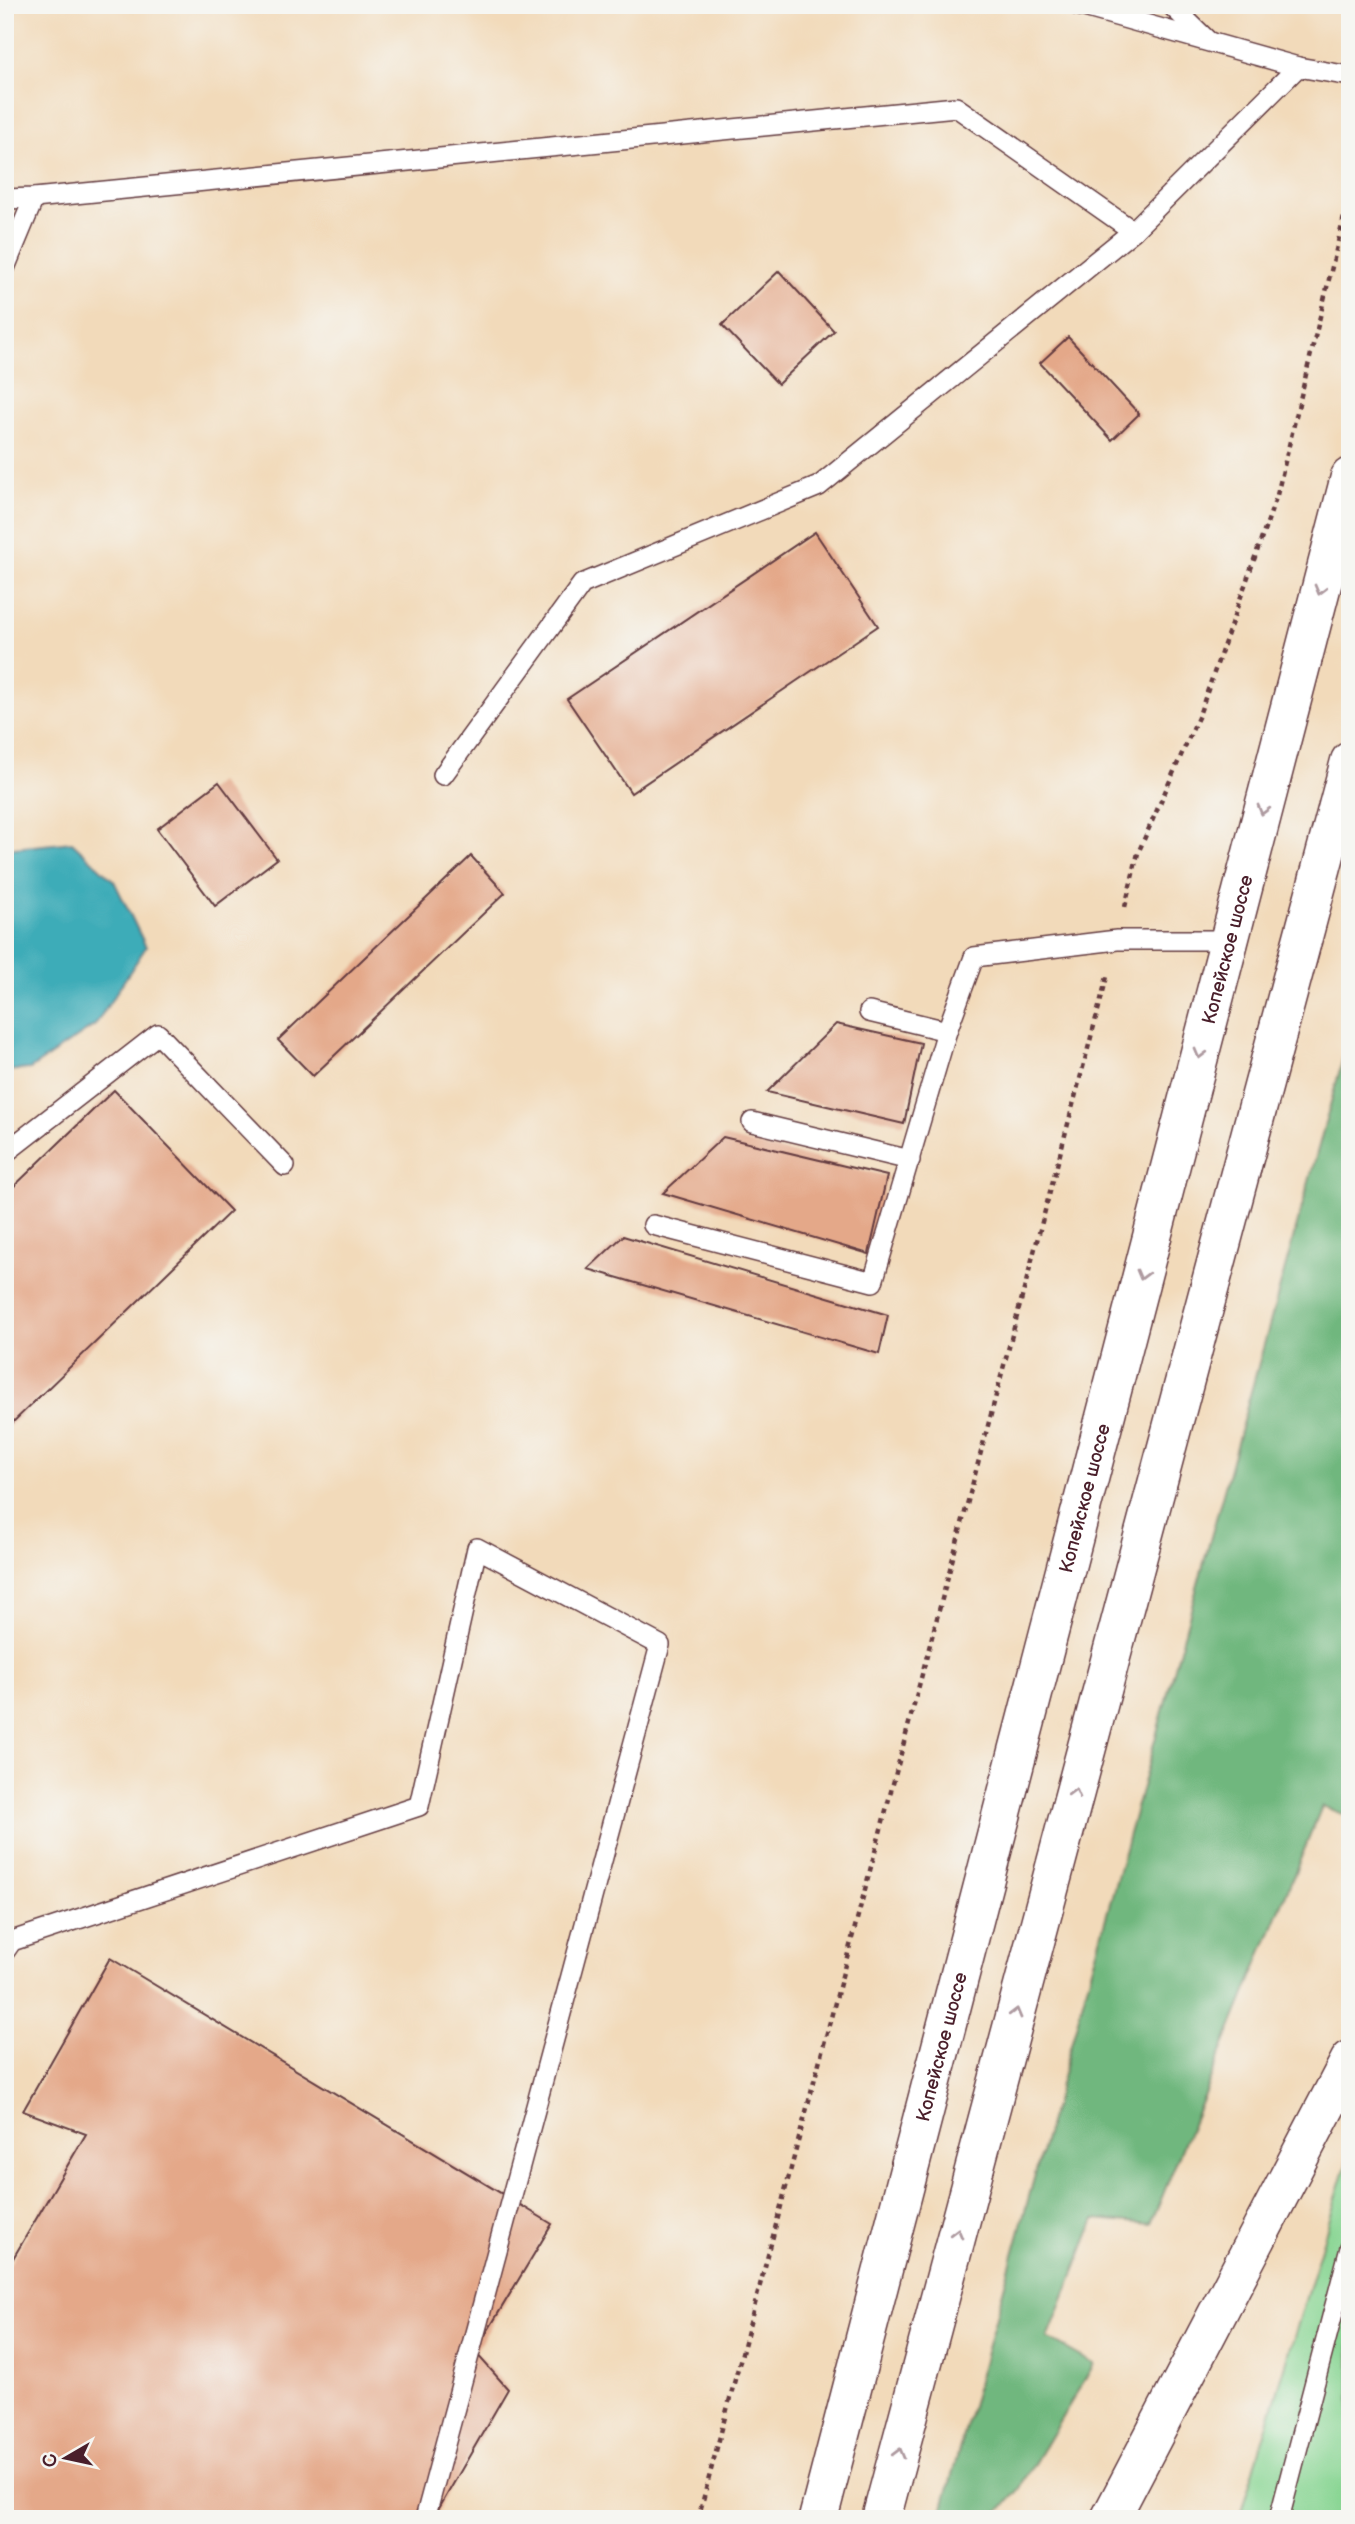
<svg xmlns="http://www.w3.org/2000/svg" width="1355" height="2524" viewBox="0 0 1355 2524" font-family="'Balsamiq Sans',sans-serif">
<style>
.green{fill:#8ad694;stroke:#6a7a60;stroke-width:2}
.forest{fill:#6fb77e;stroke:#5c6b54;stroke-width:2}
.water{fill:#3cacb8;stroke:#436672;stroke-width:2}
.building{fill:#e4a889}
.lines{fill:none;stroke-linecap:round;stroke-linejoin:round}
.lane-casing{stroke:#633b40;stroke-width:22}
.street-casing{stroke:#633b40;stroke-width:41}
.primary-casing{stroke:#633b40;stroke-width:41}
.path{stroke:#633b40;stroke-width:4.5;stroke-dasharray:5 5;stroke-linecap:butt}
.lane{stroke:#fff;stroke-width:19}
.street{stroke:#fff;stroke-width:38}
.primary{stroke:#fff;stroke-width:38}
.oneway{stroke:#ae9aa0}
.labels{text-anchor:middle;stroke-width:7;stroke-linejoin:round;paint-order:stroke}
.street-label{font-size:19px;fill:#4a1f2b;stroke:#f6f6f2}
</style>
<rect width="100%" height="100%" fill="#f6f6f2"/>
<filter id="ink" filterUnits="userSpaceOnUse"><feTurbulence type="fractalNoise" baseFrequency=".0143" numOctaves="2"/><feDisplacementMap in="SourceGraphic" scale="14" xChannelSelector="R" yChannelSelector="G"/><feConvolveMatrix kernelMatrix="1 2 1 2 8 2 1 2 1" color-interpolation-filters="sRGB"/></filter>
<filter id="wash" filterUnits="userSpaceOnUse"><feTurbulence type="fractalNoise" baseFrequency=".00686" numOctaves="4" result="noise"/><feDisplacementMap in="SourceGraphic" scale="28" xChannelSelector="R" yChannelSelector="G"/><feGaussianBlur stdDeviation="1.57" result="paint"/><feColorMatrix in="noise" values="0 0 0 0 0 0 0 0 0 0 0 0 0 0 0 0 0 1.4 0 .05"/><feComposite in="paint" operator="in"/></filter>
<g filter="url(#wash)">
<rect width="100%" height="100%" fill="#f2daba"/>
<polygon class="green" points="1350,2152 1350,2519 1239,2519"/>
<polygon class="forest" points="1350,1033 1350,1817 1322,1806 1151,2224 1095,2219 1048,2338 1094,2364 1017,2492 992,2519 940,2519"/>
<polygon class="water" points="72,842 114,881 146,947 95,1025 30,1069 5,1071 5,849"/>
<g id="blocks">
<g class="building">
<polygon points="779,271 834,331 778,384 722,325"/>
<polygon points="1068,337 1139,414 1112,440 1040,363"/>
<polygon points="815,532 878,626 631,793 567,699"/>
<polygon points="219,782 277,859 215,906 157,829"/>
<polygon points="471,856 505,893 313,1076 278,1040"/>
<polygon points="836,1024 921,1043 904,1124 767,1092"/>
<polygon points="114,1090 231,1211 5,1430 5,1195"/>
<polygon points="723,1137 887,1176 869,1254 663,1193"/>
<polygon points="623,1236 888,1315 879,1354 588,1269"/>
<polygon points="110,1958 552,2224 475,2352 508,2389 433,2519 5,2519 5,2272 86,2134 23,2111"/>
</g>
</g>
</g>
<g filter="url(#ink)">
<use href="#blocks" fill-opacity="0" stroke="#633b40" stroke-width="2"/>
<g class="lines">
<g class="lane-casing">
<g id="lane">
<polyline points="1077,5 1298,67"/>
<polyline points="1171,5 1208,41"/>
<polyline points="5,199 34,198 956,107 1133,231 1298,67 1350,76"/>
<polyline points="5,268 34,198"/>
<polyline points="443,775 582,584 819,486 1133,231"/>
<polyline points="869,1012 947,1031"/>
<polyline points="752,1122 910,1160"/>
<polyline points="5,1153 158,1034 285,1166"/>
<polyline points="653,1225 873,1282 947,1031 974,957 1117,940 1230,940"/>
<polyline points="5,1951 12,1941 419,1806 477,1548 660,1645 425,2519"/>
<polyline points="1279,2519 1350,2248"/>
</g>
</g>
<g class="street-casing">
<polyline id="street" points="1110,2519 1350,2060"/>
</g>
<g class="primary-casing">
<g id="primary">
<path id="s1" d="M818,2519L1350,477"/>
<polyline points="881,2519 1350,761"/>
</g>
</g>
<g class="path">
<polyline points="1125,907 1138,853 1199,715 1277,495 1350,192"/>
<polyline points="698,2519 1108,973"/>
</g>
<use href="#lane" class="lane"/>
<use href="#street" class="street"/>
<use href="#primary" class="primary"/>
</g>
<defs><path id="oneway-chevron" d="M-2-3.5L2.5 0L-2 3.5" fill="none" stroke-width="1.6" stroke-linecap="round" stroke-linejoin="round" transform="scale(1.75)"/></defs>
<g class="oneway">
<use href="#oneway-chevron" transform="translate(1320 590) rotate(105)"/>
<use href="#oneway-chevron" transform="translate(1263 810) rotate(105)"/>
<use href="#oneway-chevron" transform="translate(1200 1054) rotate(105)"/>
<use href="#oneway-chevron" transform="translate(1142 1275) rotate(105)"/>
<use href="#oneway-chevron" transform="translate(1075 1793) rotate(-75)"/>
<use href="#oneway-chevron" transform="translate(1016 2013) rotate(-75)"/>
<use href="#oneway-chevron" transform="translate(957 2233) rotate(-75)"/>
<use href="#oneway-chevron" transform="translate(899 2453) rotate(-75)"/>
</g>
</g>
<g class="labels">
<g class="street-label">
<text dy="7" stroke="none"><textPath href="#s1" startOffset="1622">Копейское шоссе</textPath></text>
<text dy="7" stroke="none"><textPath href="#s1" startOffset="1055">Копейское шоссе</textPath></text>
<text dy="7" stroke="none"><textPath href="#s1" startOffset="488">Копейское шоссе</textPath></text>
</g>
</g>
<rect width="1355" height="2524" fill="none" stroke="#f6f6f2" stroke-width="28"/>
<g transform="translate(66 2458) rotate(261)" stroke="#f6f6f2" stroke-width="5" paint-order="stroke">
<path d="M0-5L12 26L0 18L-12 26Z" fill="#4a1f2b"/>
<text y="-10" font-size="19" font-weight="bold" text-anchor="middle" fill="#4a1f2b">С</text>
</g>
</svg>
